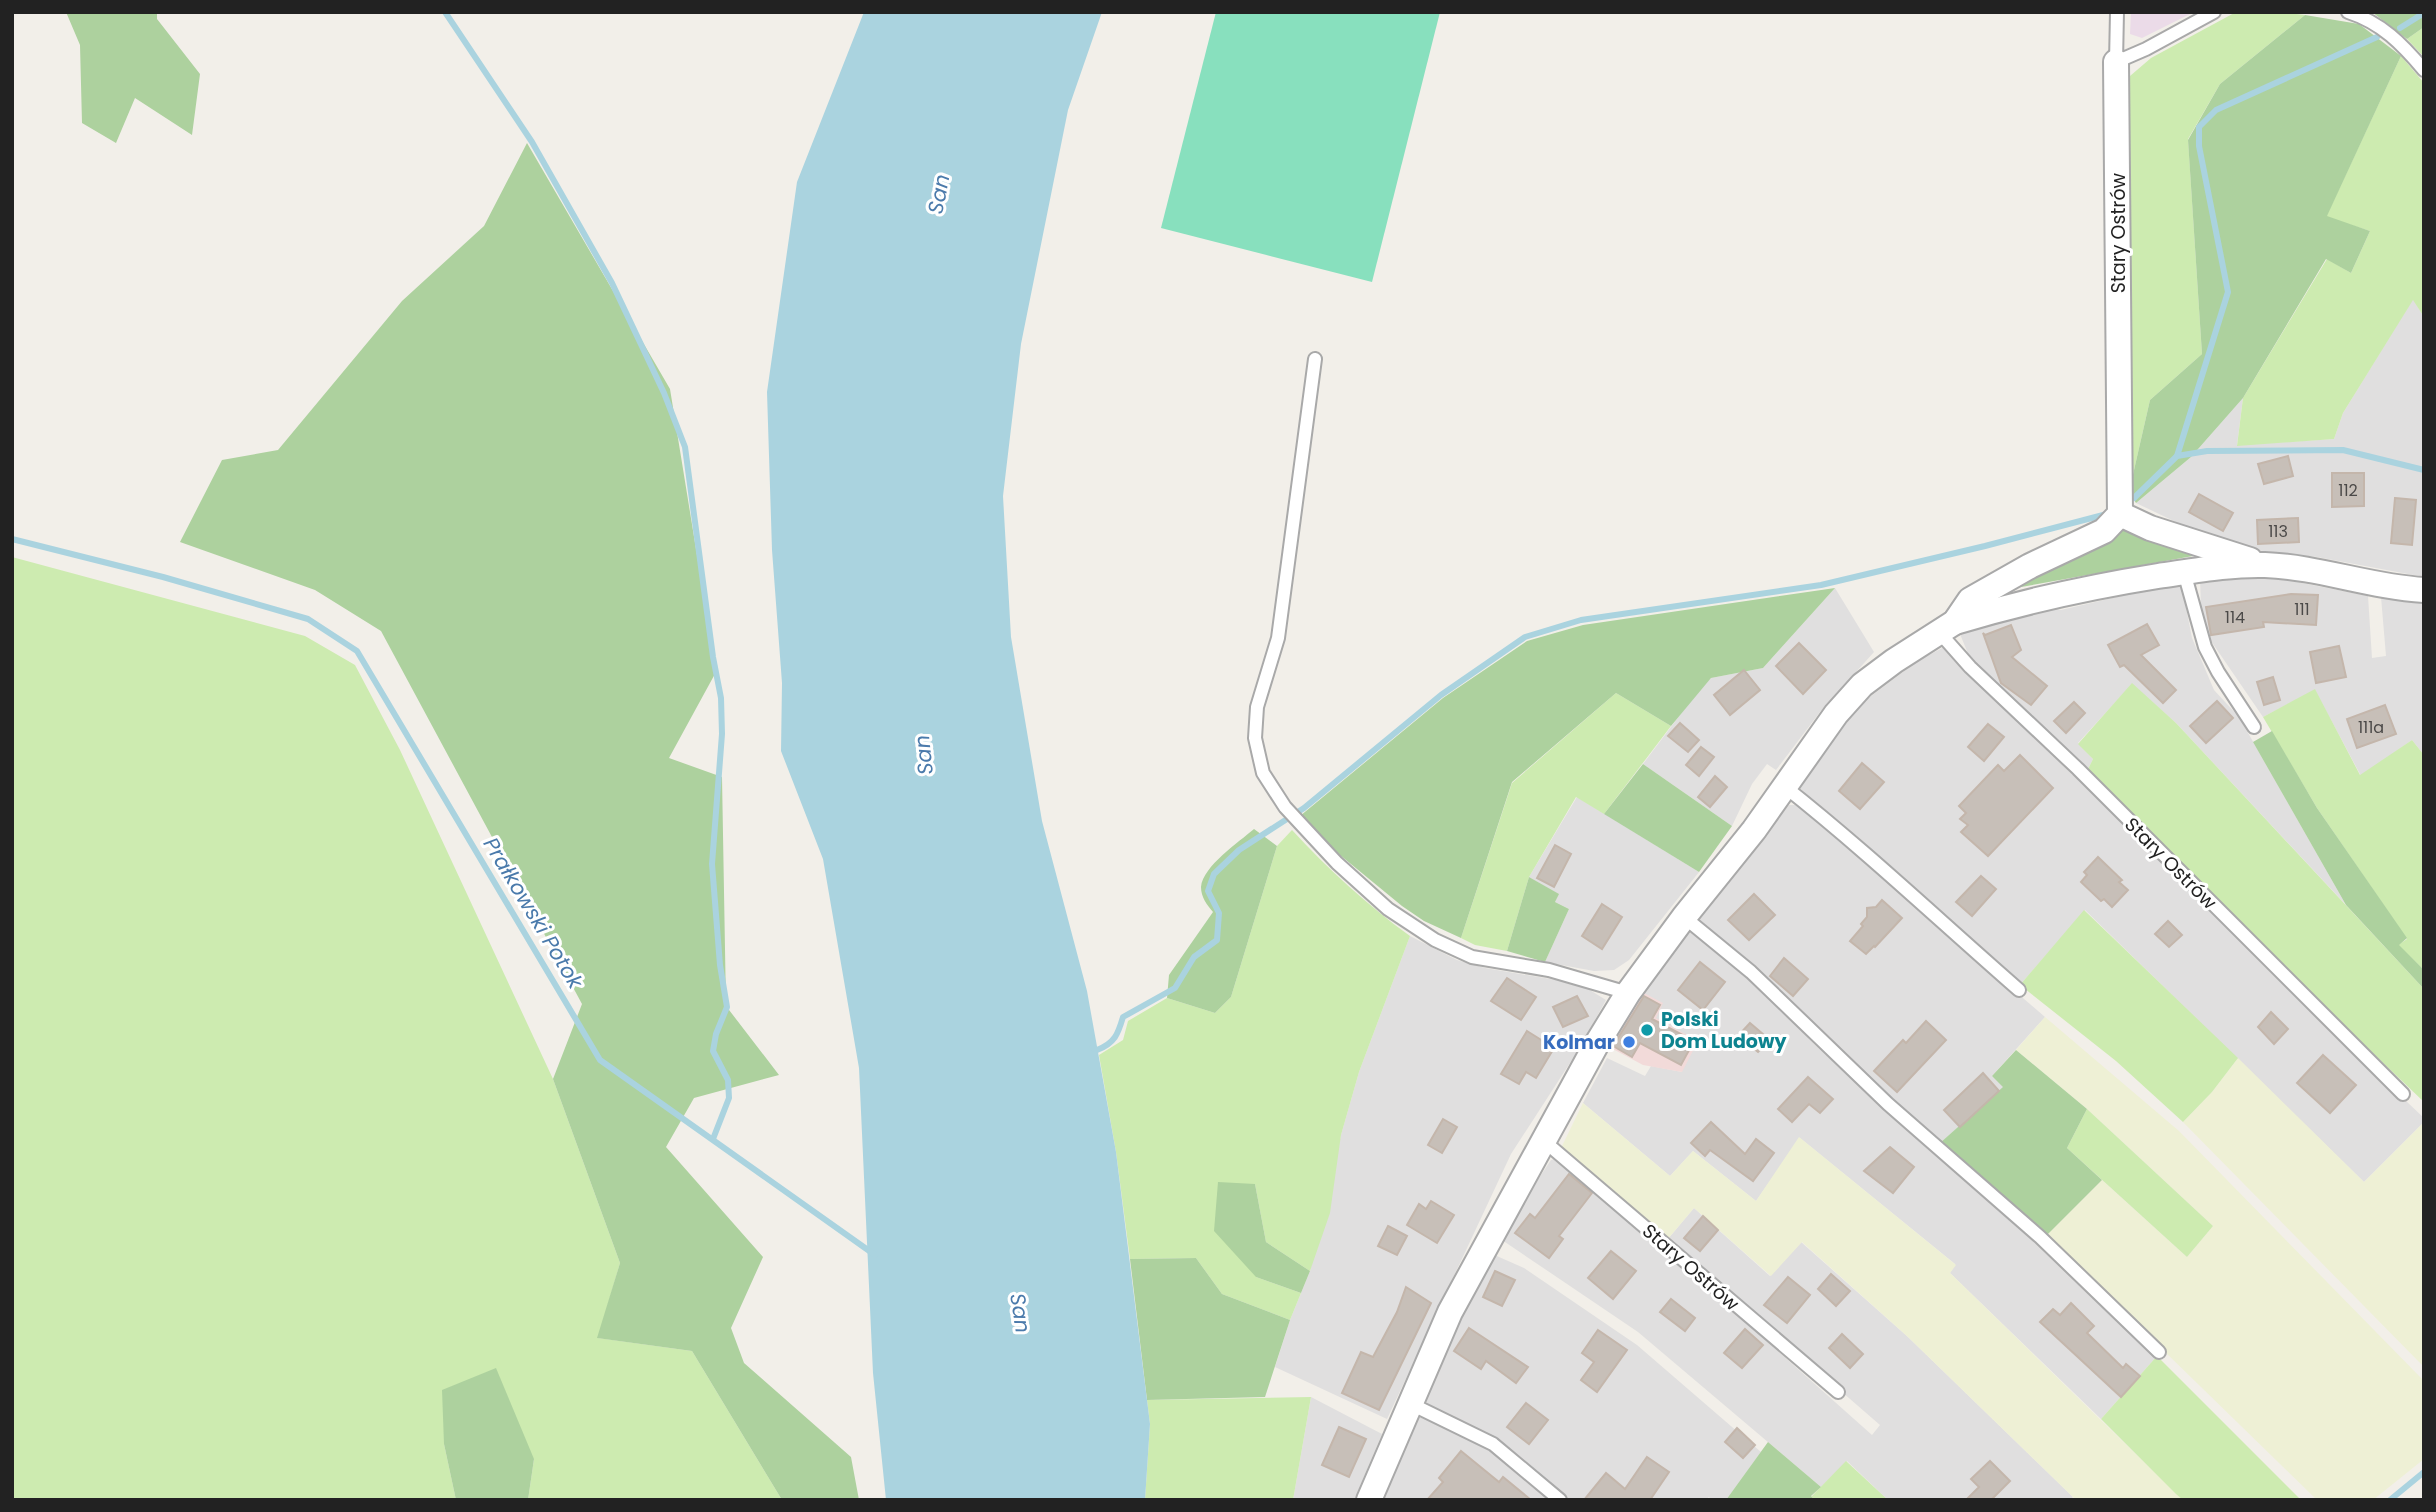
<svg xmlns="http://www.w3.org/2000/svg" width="2436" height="1512" viewBox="0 0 2436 1512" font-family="Poppins,sans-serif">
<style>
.residential{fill:#e0dfdf}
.commercial{fill:#f2dad9}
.industrial{fill:#ebdbe8}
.farmland{fill:#eef0d5}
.grass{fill:#cdebb0}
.forest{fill:#add19e}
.pitch{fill:#88e0be}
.water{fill:#aad3df}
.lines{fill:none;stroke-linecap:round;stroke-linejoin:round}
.stream{stroke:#aad3df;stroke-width:6}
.building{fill:#c7bfb8;stroke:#c4b6ab;stroke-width:2}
.lane-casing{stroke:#a9a9a9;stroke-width:16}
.street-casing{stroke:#a9a9a9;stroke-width:28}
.lane{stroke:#fff;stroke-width:12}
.street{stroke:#fff;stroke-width:24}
.culture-dot{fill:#0f9aa8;stroke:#fff;stroke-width:2.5}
.shop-dot{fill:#3f7fe0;stroke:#fff;stroke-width:2.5}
.labels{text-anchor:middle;stroke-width:6;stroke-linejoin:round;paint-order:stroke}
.number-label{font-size:16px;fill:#4b4948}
.street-label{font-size:19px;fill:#222;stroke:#fff}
.culture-label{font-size:19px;font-weight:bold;fill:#0d838f;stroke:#fff;text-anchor:start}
.shop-label{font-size:19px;font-weight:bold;fill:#366cbe;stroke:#fff;text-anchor:end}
.water-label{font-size:21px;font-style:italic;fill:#4a7aab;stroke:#fff}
</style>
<rect width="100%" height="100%" fill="#f2efe9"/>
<g class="residential">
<polygon points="2413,299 2424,317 2424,577 2317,557 2245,549 2216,541 2136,503 2191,457 2243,398 2237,445 2334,439 2343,413"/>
<polygon points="2272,577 2368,596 2372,658 2386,656 2381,597 2424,599 2424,755 2412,740 2361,776 2315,690 2263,717 2211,641 2201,608 2200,578"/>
<polygon points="2181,582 2192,638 2214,690 2239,717 2346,905 2176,723 2132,684 2078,743 2093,759 2087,771 1969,656 1960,634 2003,614 2053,608 2061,610"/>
<polygon points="1835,588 1874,652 1820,712 1776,770 1767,764 1752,784 1732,826 1643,764 1695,695 1711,678 1763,668"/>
<polygon points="1944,647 2178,877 2272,974 2424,1118 2424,1122 2364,1182 2085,910 2020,985 1898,872 1812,801 1800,788 1827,744 1858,706 1916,662"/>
<polygon points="1577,797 1699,872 1629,960 1614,970 1594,971 1545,962 1569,909 1555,902 1558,894 1529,877"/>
<polygon points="1789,805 1795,805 1808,812 1839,835 1925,914 2045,1017 1992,1076 2004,1087 1940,1143 1851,1062 1757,969 1700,922 1696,915"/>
<polygon points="1683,932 1694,933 1751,979 1815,1045 1883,1108 2004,1209 2157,1356 2101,1419 1950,1273 1955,1264 1800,1138 1756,1201 1693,1151 1670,1176 1583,1103 1607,1058 1645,1076 1651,1066 1682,1072 1642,992"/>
<polygon points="1410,936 1457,960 1485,968 1580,984 1606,1000 1579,1049 1511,1154 1387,1419 1275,1367 1290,1320 1310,1271 1341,1135 1359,1072"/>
<polygon points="1554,1159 1689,1272 1872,1435 1880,1425 1667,1240 1694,1208 1770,1276 1801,1242 1908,1337 2073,1497 2070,1500 1888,1500 1847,1461 1821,1487 1638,1332 1499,1238 1551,1160"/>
<polygon points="1490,1253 1524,1268 1637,1345 1761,1452 1726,1500 1711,1500 1709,1497 1706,1500 1568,1500 1486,1432 1430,1408 1422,1394"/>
<polygon points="1311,1397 1382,1434 1354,1500 1293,1500"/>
<polygon points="1417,1416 1484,1445 1550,1500 1383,1500 1395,1463"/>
</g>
<polygon class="commercial" points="1642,992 1663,1003 1656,1018 1698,1041 1682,1072 1643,1065 1611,1048"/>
<polygon class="industrial" points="2131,12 2194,12 2142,38 2130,34"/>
<g class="farmland">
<polygon points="2045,1017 2179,1131 2424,1381 2424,1459 2373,1500 2317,1500 2046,1236 2102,1180 2187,1257 2213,1226 2087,1109 2016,1050"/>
<polygon points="2238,1058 2364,1182 2424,1122 2424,1367 2183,1122 2212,1092"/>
<polygon points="1583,1103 1670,1176 1693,1151 1756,1201 1799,1137 1956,1265 1950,1273 2183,1500 2076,1500 1908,1337 1802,1242 1771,1276 1694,1208 1667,1240 1563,1149 1562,1146"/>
</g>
<g class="grass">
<polygon points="2236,12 2279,12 2305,15 2220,84 2188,139 2202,354 2150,400 2129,492 2130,76 2151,58"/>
<polygon points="2424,27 2424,57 2407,39"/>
<polygon points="2401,56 2424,83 2424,317 2413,300 2343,413 2334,439 2237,446 2243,398 2327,259 2351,273 2370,231 2326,217"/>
<polygon points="12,557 305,636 355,665 400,750 553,1079 620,1263 598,1338 692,1351 782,1500 528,1500 534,1459 444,1444 456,1500 12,1500"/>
<polygon points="2132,683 2176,723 2424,989 2424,1102 2334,1016 2087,771 2093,759 2078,744"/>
<polygon points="2315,689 2360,775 2412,740 2424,755 2424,970 2398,945 2407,939 2317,808 2263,717"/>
<polygon points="1616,693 1671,726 1604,814 1576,797 1529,877 1507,951 1475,945 1461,938 1512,783"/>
<path d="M1292,830C1328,869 1367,905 1410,936L1359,1072L1341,1135L1330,1213L1310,1271L1266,1242L1255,1184L1256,1277L1301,1293L1290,1320L1222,1294L1196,1258L1130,1259L1116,1152L1099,1055L1123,1040L1128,1021L1167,998L1215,1013L1231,997L1277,846Z"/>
<polygon points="2084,910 2238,1058 2212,1092 2183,1122 2116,1061 2020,985"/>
<polygon points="2087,1109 2213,1226 2187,1257 2067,1148"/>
<polygon points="2157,1356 2301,1500 2183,1500 2176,1494 2101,1419"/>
<polygon points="1311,1397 1293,1500 1145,1500 1150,1424 1147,1400"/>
<polygon points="1846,1461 1888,1500 1814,1500 1811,1497"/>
</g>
<g class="forest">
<polygon points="66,12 157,12 157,19 200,74 192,135 135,98 116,143 82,123 80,45"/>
<polygon points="2372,12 2424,12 2424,27 2407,39"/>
<polygon points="2305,15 2359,24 2401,56 2327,216 2370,231 2351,273 2326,259 2243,398 2191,457 2136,503 2129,492 2150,400 2202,354 2188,140 2220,84"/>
<polygon points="527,143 670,389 716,672 669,758 722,777 726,1006 779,1075 694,1098 666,1147 763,1257 731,1328 744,1363 851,1457 859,1500 782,1500 692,1351 597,1338 620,1263 553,1079 582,1004 381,631 315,590 180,542 222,460 278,450 402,301 484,226"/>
<polygon points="2127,527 2204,554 2010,589"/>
<polygon points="1835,588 1763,668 1711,678 1671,726 1616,693 1512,782 1461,938 1424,921 1402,906 1329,846 1300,816 1443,698 1527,641 1583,625"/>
<polygon points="2272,731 2317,808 2407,938 2399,945 2424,970 2424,989 2346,905 2253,742"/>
<polygon points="1643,764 1732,826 1699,872 1604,814"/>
<path d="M1254,829L1277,846L1231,997L1215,1013L1167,998L1169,975L1213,912C1207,905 1201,897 1201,887C1203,866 1239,842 1254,829Z"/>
<polygon points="1529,877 1559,894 1555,902 1569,909 1545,962 1507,951"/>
<polygon points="2016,1050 2087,1109 2067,1148 2102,1180 2046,1236 1940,1143 2003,1087 1992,1076"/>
<polygon points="1218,1182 1255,1184 1266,1242 1310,1271 1301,1293 1256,1277 1214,1231"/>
<polygon points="1196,1258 1222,1294 1290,1320 1265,1397 1147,1400 1130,1259"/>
<polygon points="496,1368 534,1459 528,1500 456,1500 444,1444 442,1390"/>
<polygon points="1768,1442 1821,1487 1811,1496 1814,1500 1726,1500"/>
</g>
<polygon class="pitch" points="1216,12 1440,12 1372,282 1161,228"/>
<polygon class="water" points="864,12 1102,12 1068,110 1021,344 1003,496 1011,637 1042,821 1087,991 1116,1152 1150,1424 1145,1500 886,1500 873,1373 859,1068 823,859 781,751 782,683 772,550 767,392 797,182"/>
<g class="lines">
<g class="stream">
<polyline points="445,12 532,142 612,283 664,393 685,447 713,657 721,698 722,734 712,864 720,965 727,1007 716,1034 713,1051 728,1080 729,1098 713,1139"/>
<polyline points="2400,28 2424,13"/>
<polyline points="2177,456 2207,451 2343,450 2424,470"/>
<polyline points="2134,498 2177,456 2228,292 2199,146 2199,127 2216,110 2377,37"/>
<polyline points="12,539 163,577 308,619 357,651 600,1060 875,1255"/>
<path d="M1092,1048L1097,1050C1115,1043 1118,1034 1123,1017L1175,988L1194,957L1217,940L1219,913L1208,891L1214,874L1239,850L1304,808L1441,695L1525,637L1581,620L1821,585L1985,546L2107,514"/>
<polyline points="2390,1500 2424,1472"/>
</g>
</g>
<g class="building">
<polygon points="2288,456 2293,476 2264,484 2258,464"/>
<polygon points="2332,473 2364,473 2364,506 2332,507"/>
<polygon points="2199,494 2233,513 2223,531 2189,512"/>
<polygon points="2395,498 2416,500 2412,545 2391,543"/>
<polygon points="2298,518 2299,542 2258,544 2257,520"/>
<polygon points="2291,594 2318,595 2316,625 2263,622 2264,627 2211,635 2206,607"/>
<polygon points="2147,624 2159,645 2141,655 2176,690 2163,703 2124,665 2120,667 2108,645"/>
<polygon points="2011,625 2021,650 2012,657 2047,686 2031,705 2001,683 1983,633 1985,635"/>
<polygon points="1799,643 1826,670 1803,694 1776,666"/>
<polygon points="2339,646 2346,677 2316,683 2310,652"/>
<polygon points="1744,670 1760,690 1730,715 1714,695"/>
<polygon points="2273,677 2280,700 2264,705 2257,682"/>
<polygon points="2217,701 2233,718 2206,743 2190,726"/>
<polygon points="2074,702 2085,713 2066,733 2054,721"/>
<polygon points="2385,705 2396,734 2357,748 2347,719"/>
<polygon points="1680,723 1699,740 1688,752 1668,736"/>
<polygon points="1988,724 2004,737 1984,761 1968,747"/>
<polygon points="1701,747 1714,757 1699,776 1686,765"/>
<polygon points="2020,755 2053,788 1988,856 1961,832 1968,825 1960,819 1966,813 1959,806 1998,765 2004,771"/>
<polygon points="1862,763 1884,782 1860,809 1839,791"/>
<polygon points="1715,776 1727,787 1710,807 1698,797"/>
<polygon points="1555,845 1571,854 1554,887 1537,878"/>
<polygon points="2098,857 2122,880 2119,882 2128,890 2112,907 2104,899 2101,901 2081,882 2087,875 2084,872"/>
<polygon points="1981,876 1996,889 1972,916 1956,902"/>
<polygon points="1754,894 1775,915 1749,940 1728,920"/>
<polygon points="1882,900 1902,918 1875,947 1874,946 1866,954 1850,941 1863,926 1861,924 1867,917 1867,908 1876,907"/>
<polygon points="1602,904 1622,917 1602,949 1582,936"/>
<polygon points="2168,921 2182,935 2169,947 2155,934"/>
<polygon points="1784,958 1808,979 1793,996 1770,976"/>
<polygon points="1700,962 1725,982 1703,1010 1678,990"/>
<polygon points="1507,978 1536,997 1521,1020 1491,1001"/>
<polygon points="1577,996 1588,1016 1563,1027 1553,1007"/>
<polygon points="1644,996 1660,1005 1652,1019 1694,1041 1681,1065 1640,1043 1632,1057 1613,1046"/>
<polygon points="2271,1012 2288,1029 2274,1044 2258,1027"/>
<polygon points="1926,1021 1946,1040 1897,1092 1874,1071 1903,1040 1906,1043"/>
<polygon points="1750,1023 1770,1040 1758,1052 1738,1036"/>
<polygon points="1527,1031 1554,1048 1536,1078 1526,1072 1519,1084 1501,1074"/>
<polygon points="2323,1055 2356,1085 2330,1113 2297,1083"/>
<polygon points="1983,1073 1999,1091 1960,1127 1944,1110"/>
<polygon points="1808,1077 1833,1099 1820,1113 1809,1104 1792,1122 1778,1109"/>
<polygon points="1443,1119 1457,1127 1442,1153 1428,1145"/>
<polygon points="1711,1122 1745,1154 1756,1139 1774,1153 1753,1181 1710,1150 1705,1156 1691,1143"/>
<polygon points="1890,1147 1914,1167 1893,1193 1864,1171"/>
<polygon points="1569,1174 1592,1193 1559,1236 1563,1239 1549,1258 1515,1233 1530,1214 1535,1218"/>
<polygon points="1431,1201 1454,1215 1437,1243 1407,1225 1419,1204 1426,1209"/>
<polygon points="1703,1216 1718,1230 1700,1251 1684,1238"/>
<polygon points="1388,1226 1407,1236 1397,1255 1378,1246"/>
<polygon points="1611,1251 1636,1271 1613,1299 1588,1278"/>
<polygon points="1495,1271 1515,1280 1502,1306 1483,1297"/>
<polygon points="1831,1274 1850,1291 1836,1306 1818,1289"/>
<polygon points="1788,1277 1810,1295 1787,1323 1764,1305"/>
<polygon points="1406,1287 1431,1303 1379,1410 1342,1393 1361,1352 1373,1357 1397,1312"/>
<polygon points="1671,1299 1695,1318 1685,1331 1660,1312"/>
<polygon points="2071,1303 2094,1326 2087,1333 2123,1368 2126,1364 2140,1376 2121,1397 2040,1322 2053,1309 2060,1315"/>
<polygon points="1469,1328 1528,1367 1516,1383 1486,1361 1481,1369 1454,1351"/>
<polygon points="1745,1329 1763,1345 1742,1368 1724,1353"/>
<polygon points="1598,1330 1627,1350 1597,1392 1581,1380 1594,1362 1582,1353"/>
<polygon points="1842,1334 1863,1354 1850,1368 1829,1348"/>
<polygon points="1526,1403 1548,1420 1529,1444 1507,1427"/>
<polygon points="1339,1427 1366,1439 1349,1477 1322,1465"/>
<polygon points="1737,1428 1755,1445 1743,1458 1725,1442"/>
<polygon points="1461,1451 1499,1482 1503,1477 1531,1500 1427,1500 1443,1482 1439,1478"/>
<polygon points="1647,1457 1669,1472 1650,1500 1584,1500 1606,1473 1625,1489"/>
<polygon points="1990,1461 2010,1481 1991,1500 1966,1500 1979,1487 1971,1479"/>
</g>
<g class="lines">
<g class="lane-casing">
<g id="lane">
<polyline points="2117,12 2116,62 2146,49 2214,12"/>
<path d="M2348,12C2382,23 2402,44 2424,70"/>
<polyline points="1315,359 1278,638 1257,707 1255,738 1263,773 1285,807 1337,863 1388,909 1435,940 1472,957 1549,970 1628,993"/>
<polyline points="2184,572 2205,647 2218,672 2254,727"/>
<polyline points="1939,632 1970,667 2078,769 2403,1094"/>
<path d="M1784,786C1865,850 1941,922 2019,990"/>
<polyline points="1684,917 1751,972 1888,1104 2040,1237 2159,1352"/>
<polyline points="1544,1141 1838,1392"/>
<polyline points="1409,1403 1493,1444 1560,1500"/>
</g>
</g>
<g class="street-casing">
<g id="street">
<polyline points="2120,514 2150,528 2250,560"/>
<path d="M1955,622C2022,602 2089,587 2158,576C2193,571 2230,564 2265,565C2319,567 2370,587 2424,590"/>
<polyline points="1369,1500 1450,1312 1596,1045 1628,993 1684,917 1754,830 1836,714 1862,685 1894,661 1955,622 1970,600 2030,566 2104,531 2120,514 2116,62"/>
</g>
</g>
<use href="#lane" class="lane"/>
<use href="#street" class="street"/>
</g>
<circle class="culture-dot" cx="1647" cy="1030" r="7"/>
<circle class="shop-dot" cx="1629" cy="1042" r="7"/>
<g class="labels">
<g class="number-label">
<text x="2348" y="496">112</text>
<text x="2278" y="537">113</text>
<text x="2302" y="615">111</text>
<text x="2235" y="623">114</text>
<text x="2371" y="733">111a</text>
</g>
<g class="street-label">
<text transform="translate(2118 233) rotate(-90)" y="7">Stary Ostrów</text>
<text transform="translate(2171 863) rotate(45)" y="7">Stary Ostrów</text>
<text transform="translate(1691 1267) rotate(41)" y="7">Stary Ostrów</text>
</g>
<g class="culture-label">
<text x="1661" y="1026">Polski<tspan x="1661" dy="22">Dom Ludowy</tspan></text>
</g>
<g class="shop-label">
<text x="1615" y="1049">Kolmar</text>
</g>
<g class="water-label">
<text transform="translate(939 194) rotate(-79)" y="7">San</text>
<text transform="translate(924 755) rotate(-96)" y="7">San</text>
<text transform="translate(533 913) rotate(59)" y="7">Prałkowski Potok</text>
<text transform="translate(1020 1313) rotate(81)" y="7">San</text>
</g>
</g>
<rect width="2436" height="1512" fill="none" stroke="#222222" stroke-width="28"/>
</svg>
